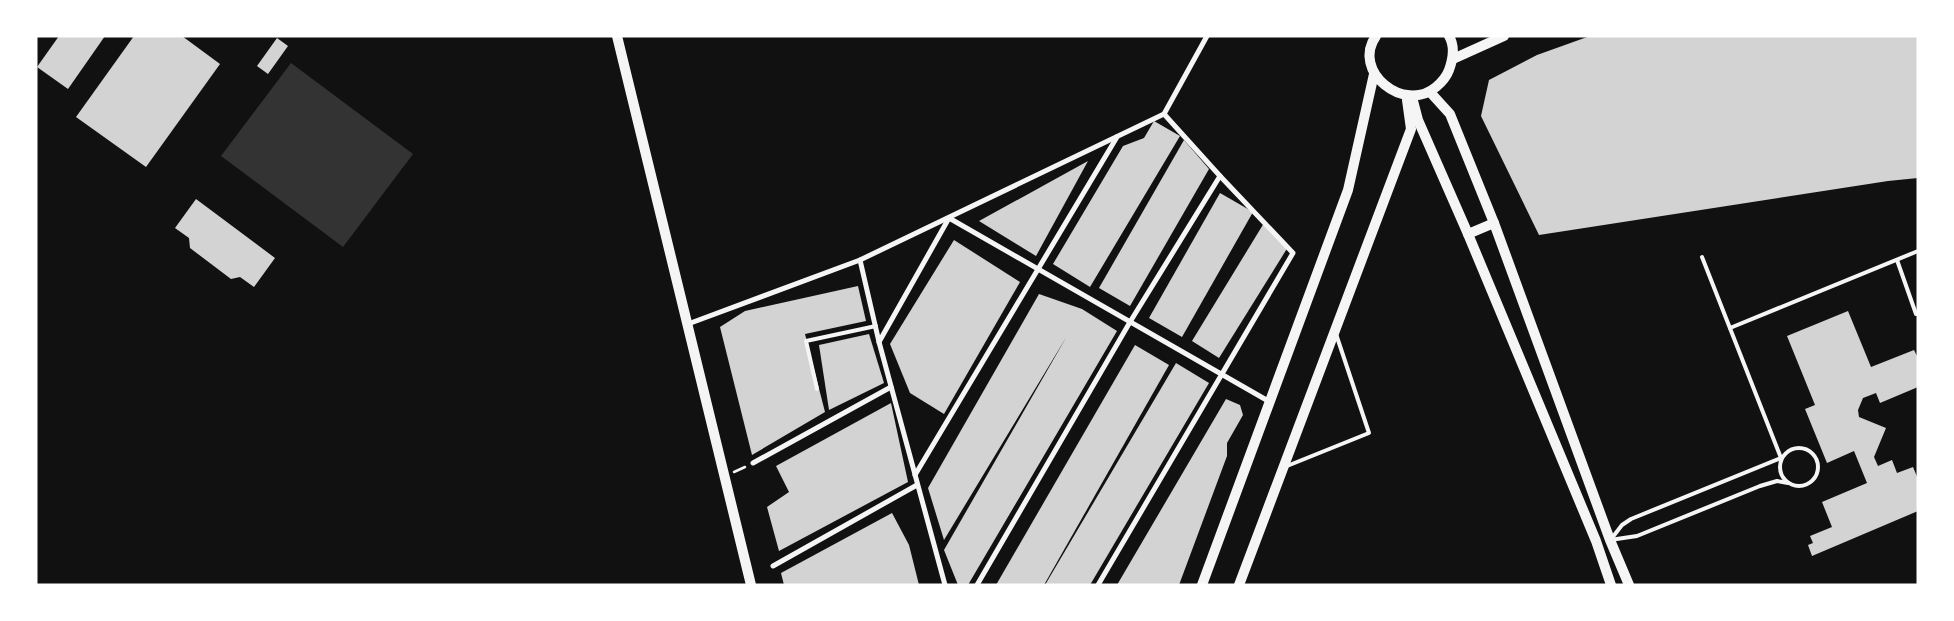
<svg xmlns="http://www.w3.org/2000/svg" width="1954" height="621" viewBox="0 0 1954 621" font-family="'PT Sans',sans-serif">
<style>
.water{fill:#333}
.building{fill:#d3d3d3}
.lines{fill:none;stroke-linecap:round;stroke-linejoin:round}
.path{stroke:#f5f5f5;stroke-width:2.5}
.service{stroke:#f5f5f5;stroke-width:4}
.minor{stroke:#f5f5f5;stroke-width:5}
.secondary{stroke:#f5f5f5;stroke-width:10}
</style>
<rect width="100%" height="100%" fill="#111"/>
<polygon class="water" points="291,63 413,154 343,247 221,156"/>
<g class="building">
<polygon points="59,36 105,36 68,89 37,67"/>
<polygon points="134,36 182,36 220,64 146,167 76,117"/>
<polygon points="1590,36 1918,36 1918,178 1888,181 1539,235 1481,116 1489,80 1537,55"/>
<polygon points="277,38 288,46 268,74 257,66"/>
<polygon points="1154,121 1180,136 1090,287 1053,264 1123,146 1144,138"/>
<polygon points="1184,140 1209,169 1130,306 1099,288"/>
<polygon points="1088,161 1036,256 979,221"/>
<polygon points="1220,193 1253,212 1182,337 1149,318"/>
<polygon points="196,199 275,258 254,287 240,277 231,279 190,248 189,238 175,228"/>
<polygon points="1264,223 1288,247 1219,358 1192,341"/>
<polygon points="954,240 1020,282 944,414 910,393 890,344"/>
<polygon points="858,286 866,321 805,334 825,412 752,455 720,327 745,311"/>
<polygon points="1039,294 1082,309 1117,331 968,585 958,585 944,550 1067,336 944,540 928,488"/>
<polygon points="1848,311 1871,367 1914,350 1918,358 1918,387 1880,403 1876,393 1863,398 1858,410 1859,417 1886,428 1874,457 1878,466 1892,460 1897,473 1913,467 1918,479 1918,511 1812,556 1808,545 1813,543 1810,536 1832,527 1822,502 1867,483 1854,451 1827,463 1805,409 1815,405 1787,336"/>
<polygon points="869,334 884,383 829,410 819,345"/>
<polygon points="1135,345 1169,365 1044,585 996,585"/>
<polygon points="1176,363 1209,383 1090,585 1045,585"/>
<polygon points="1226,399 1240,405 1243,415 1227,443 1227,456 1179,585 1117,585"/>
<polygon points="891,403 908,482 779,551 767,507 789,492 776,466"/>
<polygon points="892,513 909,545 919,585 784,585 781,573"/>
</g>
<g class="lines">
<polyline class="path" points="734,472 745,467"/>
<g class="service">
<polyline points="1897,260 1916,314"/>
<polyline points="1730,328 1918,251"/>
<polyline points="817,389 806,341 876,326"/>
<circle cx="1799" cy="467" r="19"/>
<polyline points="1287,466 1369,433 1336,334"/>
<polyline points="1612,538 1622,525 1631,519 1781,458 1702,257"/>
<polyline points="1610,540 1637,536 1760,486 1777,481 1788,483"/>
</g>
<g class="minor">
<polyline points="860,260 879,342 945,585"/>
<polyline points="688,324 860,260 1164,114 1207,36"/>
<polyline points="879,342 949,218 1270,402"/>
<polyline points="753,463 891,387"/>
<polyline points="915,475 1117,137"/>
<polyline points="773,566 917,485"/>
<polyline points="977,585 1130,322 1220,176"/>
<polyline points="1098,585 1293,253 1220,176 1164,114"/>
</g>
<g class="secondary">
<polyline points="617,36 751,585"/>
<path d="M1376,36C1351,71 1404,114 1436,87C1442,82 1446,78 1449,70C1453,59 1455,46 1449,36"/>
<polyline points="1453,59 1504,36"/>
<polyline points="1430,92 1450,114 1494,223 1610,540 1629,585"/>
<polyline points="1412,97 1418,120 1468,234 1596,541 1611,585"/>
<polyline points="1468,234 1494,223"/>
<polyline points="1202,585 1348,190 1374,74"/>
<polyline points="1239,585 1411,129 1407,100"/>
</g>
</g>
<rect width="1954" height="621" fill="none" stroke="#ffffff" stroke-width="75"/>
</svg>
